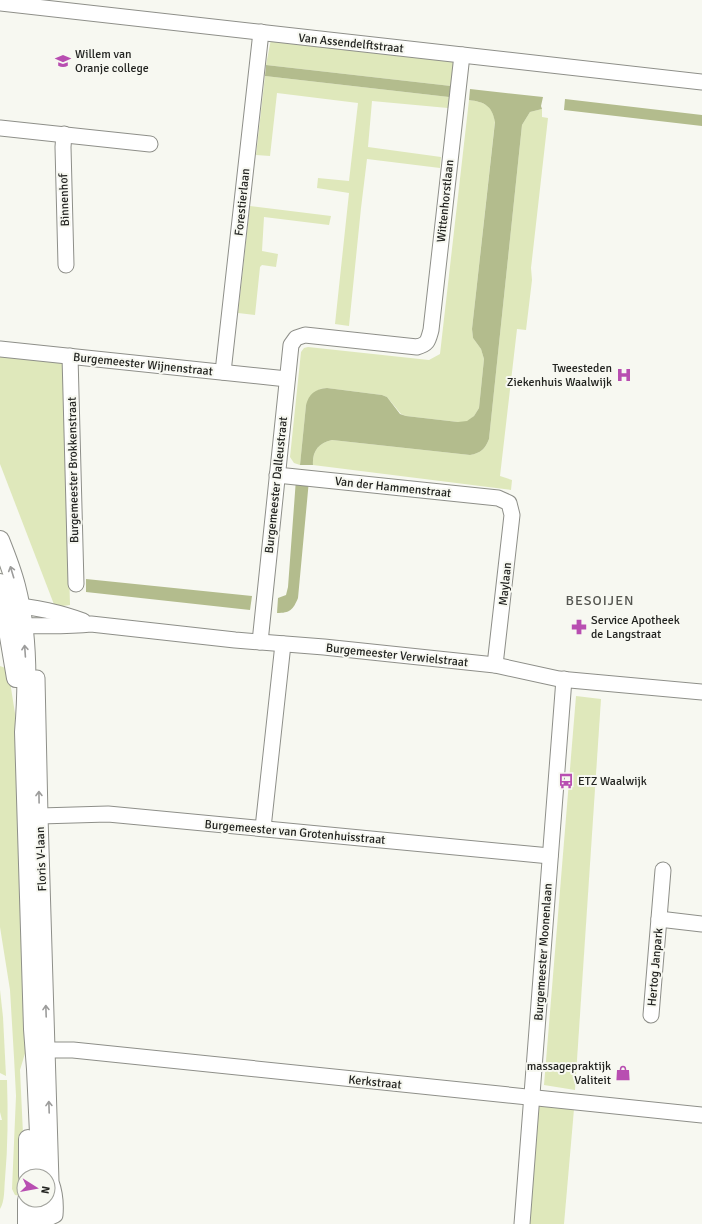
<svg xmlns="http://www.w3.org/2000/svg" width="702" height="1224" viewBox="0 0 702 1224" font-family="Signika,sans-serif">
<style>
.green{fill:#dfe8bb}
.water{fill:#b3bc8d}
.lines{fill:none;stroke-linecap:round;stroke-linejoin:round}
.minor-casing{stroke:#8e8f89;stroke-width:17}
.tertiary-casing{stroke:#8e8f89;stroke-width:20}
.minor{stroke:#fff;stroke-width:15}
.tertiary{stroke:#fff;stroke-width:18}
.oneway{stroke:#9c9c9b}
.labels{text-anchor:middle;stroke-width:4;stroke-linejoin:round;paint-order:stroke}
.street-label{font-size:12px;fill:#222320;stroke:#f7f8f1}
.poi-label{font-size:12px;fill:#222320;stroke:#f7f8f1;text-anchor:start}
.quarter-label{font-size:14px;letter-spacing:1px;fill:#555651;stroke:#f7f8f1}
</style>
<rect width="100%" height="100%" fill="#f7f8f1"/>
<g class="green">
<polygon points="271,39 455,59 451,86 266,65"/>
<polygon points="265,76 449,97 448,108 372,101 368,147 441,157 440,168 367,159 361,208 349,326 335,324 349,193 317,188 318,178 349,181 358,103 277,93 270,156 256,155"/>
<path d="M469,100C484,102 492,105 495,121L472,329L473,338L481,349L484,359L479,408L474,416L467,422H458L406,416L401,414L387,397L382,395L327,388L320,389L306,405L300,465L294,463L290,457L301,352L304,348L308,347L429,360L440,354Z"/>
<path d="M542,109V117L548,118L531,268L532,280L526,330L517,329L500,476L512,480L511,490L313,465C312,452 318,443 332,440L470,455C481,453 485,449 489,439L522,125L530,112Z"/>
<polygon points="250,206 331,216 329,225 264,217 262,251 278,254 276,267 262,265 260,267 255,315 238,313"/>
<polygon points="0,354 63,358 70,605 55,607 0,464"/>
<polygon points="0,666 8,669 17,726 26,1050 20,1070 23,1134 20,1196 15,1195 12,1189 16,1096 14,1057 10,990 0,927"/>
<polygon points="576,696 601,699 575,1090 544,1085"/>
<polygon points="0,990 3,1017 6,1076 0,1073"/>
<path d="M0,1080H7C8,1113 8,1146 5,1179C4,1188 5,1201 0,1209V1120H2L0,1112Z"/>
<polygon points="537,1105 574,1109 564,1224 528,1224"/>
</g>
<g class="water">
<polygon points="266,65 451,86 449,97 265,76"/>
<path d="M470,89L543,97L541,106L542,109L530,112L522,125L489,439C485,449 481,453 470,455L332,440C318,443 312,452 313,465H300L306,405C309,394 315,389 327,388L382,395L387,397L400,414L406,416L458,422L467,421L474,416L479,408L484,359L481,349L473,338L472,329L495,122C492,105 484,102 469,100Z"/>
<polygon points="565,99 702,115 702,126 564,110"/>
<path d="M296,479L309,480L298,598C293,610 290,613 277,613L278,598L286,595L288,587Z"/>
<polygon points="86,579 252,596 250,610 86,592"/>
</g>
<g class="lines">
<g class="minor-casing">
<g id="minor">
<polyline points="0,3 702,82"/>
<polyline points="0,128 150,144"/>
<polyline points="64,134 63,147 66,265"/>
<polyline points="0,349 287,379"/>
<polyline points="70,356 76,584"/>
<polyline points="223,372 261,32"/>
<polyline points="277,475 498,498 509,503 512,515 495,665"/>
<path d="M11,606C30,605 65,614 83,621"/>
<path d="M11,626C38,625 65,627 91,624L235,640L324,647L495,665L559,679L702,692"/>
<path d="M260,642L291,345L296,338L305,335L417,347C428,344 428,341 431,330L462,55"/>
<path d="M16,679L37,678L40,816L51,1182C55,1193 56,1203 55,1215L40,1222"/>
<polyline points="40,816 108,814 550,856"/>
<polyline points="263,828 283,644"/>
<polyline points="659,919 702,924"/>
<polyline points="651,1015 663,870"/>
<polyline points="47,1050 73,1050 702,1115"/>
<polyline points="522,1224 564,679"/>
</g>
</g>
<g class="tertiary-casing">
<g id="tertiary">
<path d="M0,540C6,555 12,570 16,586C28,632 28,685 24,732L33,1029L36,1069L41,1176"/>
<polyline points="0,583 16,678"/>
<polyline points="28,1176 28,1139"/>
<polyline points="27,1224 27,1200"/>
<polyline points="40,1224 42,1200"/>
</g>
</g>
<use href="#minor" class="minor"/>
<use href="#tertiary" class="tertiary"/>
</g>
<defs><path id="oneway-shaft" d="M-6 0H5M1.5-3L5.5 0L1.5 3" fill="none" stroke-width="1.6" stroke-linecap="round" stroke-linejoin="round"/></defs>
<g class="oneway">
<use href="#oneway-shaft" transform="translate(12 572) rotate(-107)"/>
<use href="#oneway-shaft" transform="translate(25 651) rotate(-94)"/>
<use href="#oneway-shaft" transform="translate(39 797) rotate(-91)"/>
<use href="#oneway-shaft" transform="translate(46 1011) rotate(-92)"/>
<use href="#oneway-shaft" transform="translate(49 1107) rotate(-92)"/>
</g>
<defs>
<g id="school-bare" transform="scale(1.2)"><path d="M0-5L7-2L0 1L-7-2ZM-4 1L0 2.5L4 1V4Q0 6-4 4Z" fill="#b84eb1" stroke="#f7f8f1" stroke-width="2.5" paint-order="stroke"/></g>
<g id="hospital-bare" transform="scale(1.2)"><path d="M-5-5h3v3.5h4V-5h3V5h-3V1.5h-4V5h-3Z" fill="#b84eb1" stroke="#f7f8f1" stroke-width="2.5" paint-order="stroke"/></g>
<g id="pharmacy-bare" transform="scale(1.2)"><path d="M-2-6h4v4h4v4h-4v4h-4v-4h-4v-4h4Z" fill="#b84eb1" stroke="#f7f8f1" stroke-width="2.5" paint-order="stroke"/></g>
<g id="bus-bare" transform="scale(1.2)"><path d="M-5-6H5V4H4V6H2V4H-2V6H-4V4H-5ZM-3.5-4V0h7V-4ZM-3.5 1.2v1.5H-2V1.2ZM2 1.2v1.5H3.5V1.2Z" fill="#b84eb1" stroke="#f7f8f1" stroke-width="2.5" paint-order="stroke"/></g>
<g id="shop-bare" transform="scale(1.2)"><path d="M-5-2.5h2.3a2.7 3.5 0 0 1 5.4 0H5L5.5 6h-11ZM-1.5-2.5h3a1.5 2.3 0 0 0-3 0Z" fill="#b84eb1" stroke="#f7f8f1" stroke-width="2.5" paint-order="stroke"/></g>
</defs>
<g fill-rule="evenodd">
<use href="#school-bare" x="63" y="61"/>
<use href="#hospital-bare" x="624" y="375"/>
<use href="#pharmacy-bare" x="579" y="627"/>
<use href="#bus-bare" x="566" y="781"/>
<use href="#shop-bare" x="623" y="1073"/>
</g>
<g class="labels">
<g class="street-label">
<text transform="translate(351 43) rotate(6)" y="4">Van Assendelftstraat</text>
<text transform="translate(64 200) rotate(-92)" y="4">Binnenhof</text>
<text transform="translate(445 201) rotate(-84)" y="4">Wittenhorstlaan</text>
<text transform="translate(242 202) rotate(-84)" y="4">Forestierlaan</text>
<text transform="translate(143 364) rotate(6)" y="4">Burgemeester Wijnenstraat</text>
<text transform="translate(73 470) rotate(-91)" y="4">Burgemeester Brokkenstraat</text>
<text transform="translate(276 485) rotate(-84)" y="4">Burgemeester Dalleustraat</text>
<text transform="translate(393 487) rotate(6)" y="4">Van der Hammenstraat</text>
<text transform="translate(505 584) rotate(-84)" y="4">Maylaan</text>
<text transform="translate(397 655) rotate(6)" y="4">Burgemeester Verwielstraat</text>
<text transform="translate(295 832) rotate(5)" y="4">Burgemeester van Grotenhuisstraat</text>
<text transform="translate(41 859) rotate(-92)" y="4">Floris V-laan</text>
<text transform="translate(543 952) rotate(-86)" y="4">Burgemeester Moonenlaan</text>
<text transform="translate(655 967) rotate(-85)" y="4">Hertog Janpark</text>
<text transform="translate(375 1082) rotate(6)" y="4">Kerkstraat</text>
</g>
<g class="poi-label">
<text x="75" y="58">Willem van<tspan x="75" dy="14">Oranje college</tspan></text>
<text x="612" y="372" text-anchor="end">Tweesteden<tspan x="612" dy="14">Ziekenhuis Waalwijk</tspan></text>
<text x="591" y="624">Service Apotheek<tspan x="591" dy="14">de Langstraat</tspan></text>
<text x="578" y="785">ETZ Waalwijk</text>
<text x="611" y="1070" text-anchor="end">massagepraktijk<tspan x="611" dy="14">Valiteit</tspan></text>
</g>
<g class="quarter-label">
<text x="600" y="605">BESOIJEN</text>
</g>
</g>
<g transform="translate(36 1188) rotate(101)"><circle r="19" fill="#f7f8f1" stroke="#a2a39d"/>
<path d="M0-3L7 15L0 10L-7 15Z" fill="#b84eb1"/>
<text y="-6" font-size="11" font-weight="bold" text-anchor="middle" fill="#222320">N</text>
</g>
</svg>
